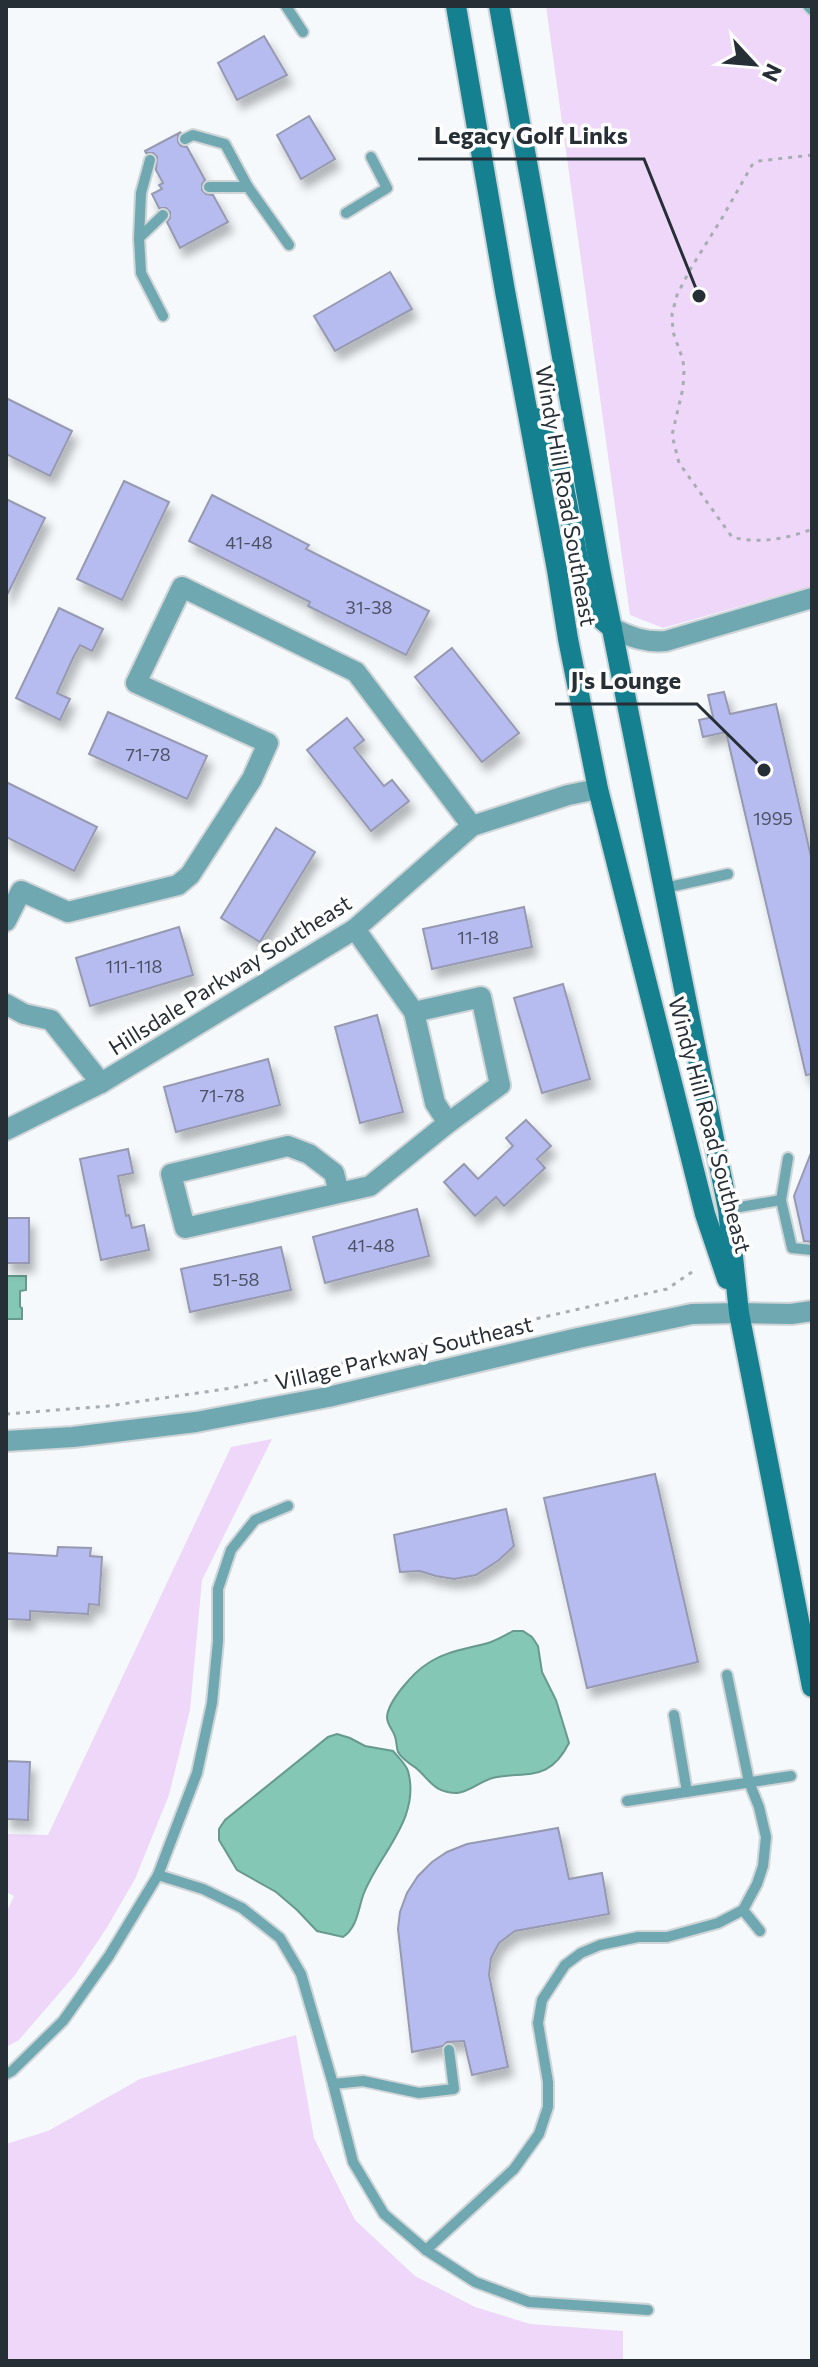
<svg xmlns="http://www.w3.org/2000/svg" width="818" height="2367" viewBox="0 0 818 2367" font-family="Commissioner,sans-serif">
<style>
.green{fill:#eed7f9}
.water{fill:#83c7b4;stroke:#67998e;stroke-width:2}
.building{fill:#b6bcf0;stroke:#9699af;stroke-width:2;filter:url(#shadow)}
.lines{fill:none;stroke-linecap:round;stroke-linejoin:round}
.service-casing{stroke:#d0d5d8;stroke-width:14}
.minor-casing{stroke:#d0d5d8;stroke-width:24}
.tertiary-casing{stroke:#d0d5d8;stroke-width:24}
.secondary-casing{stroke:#d0d5d8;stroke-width:24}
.path{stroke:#a8adb2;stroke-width:3;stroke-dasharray:4 6;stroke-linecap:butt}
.service{stroke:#70a8b2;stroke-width:10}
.minor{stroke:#70a8b2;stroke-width:20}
.tertiary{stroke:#70a8b2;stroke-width:20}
.secondary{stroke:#158190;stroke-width:20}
.labels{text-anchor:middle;stroke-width:7;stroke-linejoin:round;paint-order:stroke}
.number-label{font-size:18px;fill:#4b5264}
.street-label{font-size:22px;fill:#272f36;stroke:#fff}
.leader{fill:none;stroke:#272f36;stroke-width:3}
.callout-dot{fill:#272f36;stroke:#fff;stroke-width:3}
.callout-label{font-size:24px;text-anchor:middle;font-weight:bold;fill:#272f36;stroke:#fff;stroke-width:7;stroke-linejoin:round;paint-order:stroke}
</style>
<defs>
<filter id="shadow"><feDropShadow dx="5" dy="9" stdDeviation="4" flood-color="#0004"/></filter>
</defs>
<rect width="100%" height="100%" fill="#f5f9fc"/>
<g class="green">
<polygon points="546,6 812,6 812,586 663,628 630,615"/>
<polygon points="272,1439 202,1580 190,1710 169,1795 135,1879 106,1929 75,1975 19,2040 6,2047 6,1913 14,1896 6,1892 6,1834 48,1835 231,1447"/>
<polygon points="296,2035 314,2138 355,2220 415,2276 475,2307 530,2324 623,2331 623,2361 6,2361 6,2144 48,2131 140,2079"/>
</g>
<g class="water">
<polygon points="6,1276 26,1276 26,1290 20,1291 20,1307 22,1308 22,1319 6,1319"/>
<path d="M513,1631H523L532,1637L538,1646L542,1672L556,1700L569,1743C550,1780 532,1772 497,1777C482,1779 471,1792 457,1793C434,1793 430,1780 416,1768C410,1764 402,1759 398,1752C396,1746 397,1740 394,1734C392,1729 387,1724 387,1717C388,1701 414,1672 427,1664C447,1650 469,1649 491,1642C499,1639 506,1635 513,1631Z"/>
<path d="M337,1734L350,1738L365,1746L393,1751C398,1757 406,1764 408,1771C421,1818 380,1853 364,1893C358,1908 358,1927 343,1937L317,1931L297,1910L276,1892L237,1870L219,1840V1829L225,1820L328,1737Z"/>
</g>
<g class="building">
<polygon points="264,36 287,75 237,100 218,63"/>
<polygon points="309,116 335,159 301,179 277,135"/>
<polygon points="181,132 178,135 178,142 181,146 187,147 205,180 202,184 202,190 206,194 213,195 228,222 180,248 167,222 170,218 170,212 166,208 159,208 152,194 162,189 159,185 163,183 156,170 157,157 153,153 146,153 145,151"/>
<polygon points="390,272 412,309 335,351 314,316"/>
<polygon points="6,398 72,431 50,476 6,454"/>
<polygon points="124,481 169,502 122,600 77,579"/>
<polygon points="212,495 309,545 306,549 429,611 406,655 308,606 310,602 189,541"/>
<polygon points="6,499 45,518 6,597"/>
<polygon points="59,608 103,629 92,651 80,645 73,658 57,693 70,699 60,720 16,698"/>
<polygon points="452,648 519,733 482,762 415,677"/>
<polygon points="724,692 730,714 776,704 812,861 812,1074 806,1075 726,732 703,737 699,720 713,717 708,695"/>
<polygon points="108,712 207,756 187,799 89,754"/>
<polygon points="347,718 364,740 354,748 384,786 392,780 409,801 371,831 307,750"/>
<polygon points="6,782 97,827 74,871 6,837"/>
<polygon points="276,828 315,852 260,942 221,918"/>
<polygon points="524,907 532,947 432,969 423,929"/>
<polygon points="179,927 193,975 90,1006 76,958"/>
<polygon points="563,984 590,1079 542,1093 514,998"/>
<polygon points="377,1015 403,1112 360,1123 335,1027"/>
<polygon points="268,1059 280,1105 176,1132 164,1087"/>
<polygon points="526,1120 551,1146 537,1159 545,1168 504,1206 496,1197 475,1216 444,1182 464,1164 478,1179 513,1146 506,1138"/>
<polygon points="128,1149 133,1173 118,1176 126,1216 129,1215 132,1228 144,1225 149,1250 101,1260 80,1159"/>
<polygon points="811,1153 812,1153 812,1242 804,1241 794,1196"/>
<polygon points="417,1209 429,1256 325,1283 313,1237"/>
<rect x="6" y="1218" width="23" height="45"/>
<polygon points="281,1247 291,1290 190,1312 181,1269"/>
<polygon points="655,1474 698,1662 587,1688 544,1498"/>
<polygon points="506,1509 514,1546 499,1560 476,1575 454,1579 436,1576 420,1571 400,1572 394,1535"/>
<polygon points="58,1547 91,1548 90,1556 102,1557 99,1605 89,1604 88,1614 30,1611 30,1620 6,1619 6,1553 57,1556"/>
<polygon points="6,1761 30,1762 28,1820 6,1819"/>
<polygon points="558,1828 569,1879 602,1873 609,1914 515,1931 499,1943 491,1958 489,1975 508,2067 472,2075 464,2041 447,2042 443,2046 412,2052 398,1929 400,1912 407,1893 418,1876 432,1862 447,1852 467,1844"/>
</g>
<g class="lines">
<g class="service-casing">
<g id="service">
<polyline points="286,6 303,32"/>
<polyline points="808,6 812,10"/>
<polyline points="185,139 193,135 225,144 248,187"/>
<polyline points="209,187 248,187 289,245"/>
<polyline points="346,213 387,188 371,157"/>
<polyline points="163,215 139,238 141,273 163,316"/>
<polyline points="139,238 141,193 150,160"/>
<polyline points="665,888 728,874"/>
<polyline points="788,1158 781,1200 792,1248 812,1250"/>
<polyline points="728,1209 781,1200"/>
<polyline points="674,1715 687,1792"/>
<polyline points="627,1801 791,1776"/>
<polyline points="158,1875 203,1889 242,1908 280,1938 301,1974 333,2084 353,2162 384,2214 426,2250 475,2282 529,2302 648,2310"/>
<polyline points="743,1910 760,1931"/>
<polyline points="6,2074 12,2071 63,2021 109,1956 158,1875 197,1773 212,1703 218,1641 218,1589 231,1550 255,1520 288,1506"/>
<polyline points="333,2084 363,2081 419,2093 454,2089 449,2050"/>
<polyline points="426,2250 514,2169 539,2134 548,2107 548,2082 538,2023 542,2000 565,1965 581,1953 600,1945 638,1937 667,1937 718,1923 743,1910 757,1884 763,1866 766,1837 759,1807 749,1782 727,1675"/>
</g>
</g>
<g class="minor-casing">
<g id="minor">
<path d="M612,628C630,637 646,643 666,641L812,598"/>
<polyline points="6,921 21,891 68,912 178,885 190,875 252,779 268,743 136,683 182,587 356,672 472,826"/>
<polyline points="6,1004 24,1014 51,1020 101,1083"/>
<polyline points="414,1012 481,997 500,1085 448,1123"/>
<polyline points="6,1130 101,1083 355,929 472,826 568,795 598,789"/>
<polyline points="339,1193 334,1173 309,1154 288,1146 171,1174 185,1228 370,1186 448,1123 435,1103 414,1012 355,929"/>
<polyline points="739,1313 791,1314 812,1311"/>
</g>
</g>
<g class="tertiary-casing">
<polyline id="tertiary" points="6,1441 73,1437 196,1422 328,1397 578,1338 692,1314 739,1313"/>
</g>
<g class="secondary-casing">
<g id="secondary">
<polyline points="456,6 505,291 557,570 568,639 598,789 705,1214 727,1279"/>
<polyline points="499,6 601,574 728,1209 739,1313 812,1687"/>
<polyline points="536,418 560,467 585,594 589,606 595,614 612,628"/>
</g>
</g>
<g class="path">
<path d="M812,155L759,161L752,165L722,218L691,268L677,295L672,314L673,332L683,360L684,370L683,388L672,435L679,463L732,537C759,544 787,539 812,529"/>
<polyline points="6,1414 108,1406 232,1388 667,1289 692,1272"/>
</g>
<use href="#service" class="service"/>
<use href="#minor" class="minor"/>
<use href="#tertiary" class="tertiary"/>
<use href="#secondary" class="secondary"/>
</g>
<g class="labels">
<g class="number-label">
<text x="249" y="549">41-48</text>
<text x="369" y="614">31-38</text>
<text x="148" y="761">71-78</text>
<text x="773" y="825">1995</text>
<text x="478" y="944">11-18</text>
<text x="134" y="973">111-118</text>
<text x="222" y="1102">71-78</text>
<text x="371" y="1252">41-48</text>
<text x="236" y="1286">51-58</text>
</g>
<g class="street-label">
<text transform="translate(566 496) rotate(80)" y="8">Windy Hill Road Southeast</text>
<text transform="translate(230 975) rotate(-32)" y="8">Hillsdale Parkway Southeast</text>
<text transform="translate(710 1125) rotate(75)" y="8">Windy Hill Road Southeast</text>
<text transform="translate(404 1353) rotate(-13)" y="8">Village Parkway Southeast</text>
</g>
</g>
<path class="leader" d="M699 296L644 159H418M764 770L697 704H555"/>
<g class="callout-dot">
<circle cx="699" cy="296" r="8"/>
<circle cx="764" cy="770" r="8"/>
</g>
<g class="callout-label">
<text x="531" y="144">Legacy Golf Links</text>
<text x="626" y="689">J's Lounge</text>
</g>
<rect width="818" height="2367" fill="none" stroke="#272f36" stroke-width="16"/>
<g transform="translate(754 64) rotate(116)" stroke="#ffffff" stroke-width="6" paint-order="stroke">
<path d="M0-6L14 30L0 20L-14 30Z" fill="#272f36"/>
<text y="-12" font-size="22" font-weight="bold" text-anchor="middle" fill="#272f36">N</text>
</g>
</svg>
